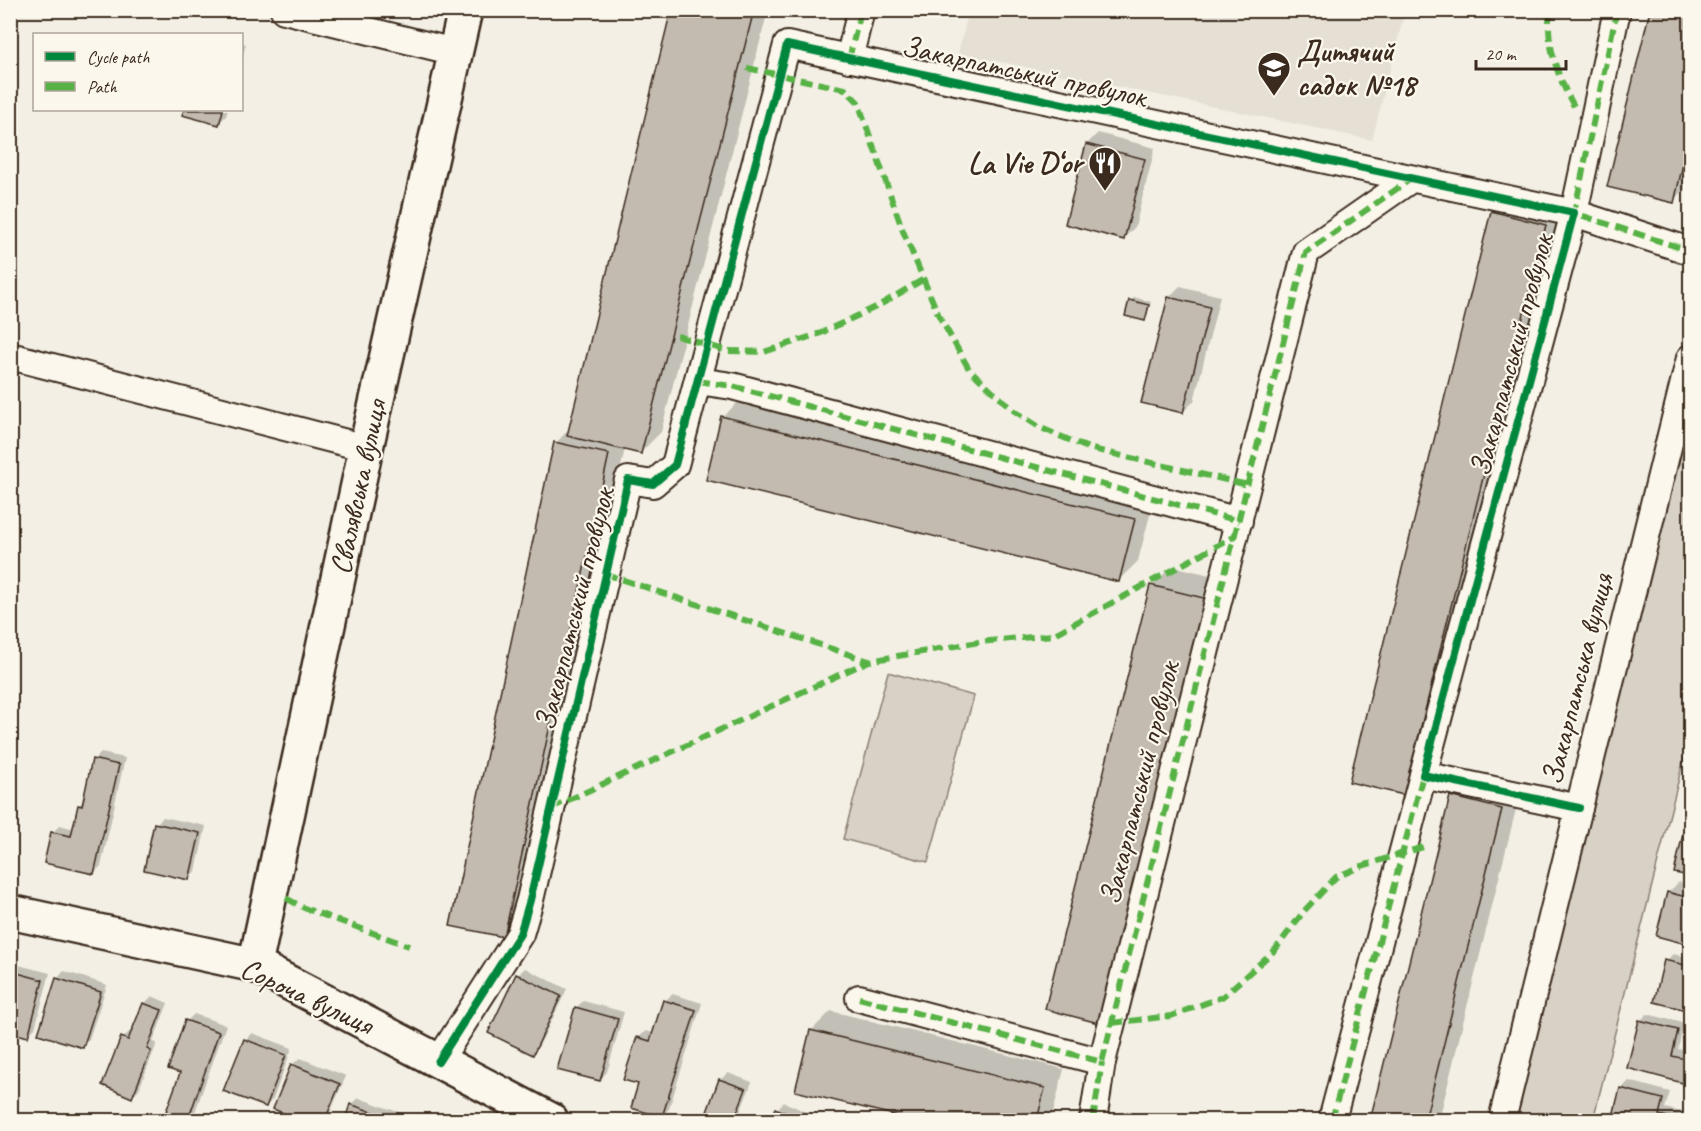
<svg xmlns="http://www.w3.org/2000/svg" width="1701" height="1131" viewBox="0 0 1701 1131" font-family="Caveat,sans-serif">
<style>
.built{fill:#e5dfd4}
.green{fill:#d8d1c6;stroke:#8a7e72;stroke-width:1.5}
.shadow{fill:#0003}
.building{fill:#c3bbb0;stroke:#3b2a1e;stroke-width:1.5}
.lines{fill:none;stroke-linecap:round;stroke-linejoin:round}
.street-casing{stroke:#3b2a1e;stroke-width:30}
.secondary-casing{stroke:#3b2a1e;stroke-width:38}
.street{stroke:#fbf7ec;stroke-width:26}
.secondary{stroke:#fbf7ec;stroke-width:33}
.quiet{stroke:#57b245;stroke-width:6;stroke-dasharray:12 6;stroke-linecap:butt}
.cycleway-casing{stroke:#fbf7ec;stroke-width:11}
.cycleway{stroke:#00873e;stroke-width:8}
.labels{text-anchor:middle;stroke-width:4.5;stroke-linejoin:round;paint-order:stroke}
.poi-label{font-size:30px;font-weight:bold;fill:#3b2a1e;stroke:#fbf7ec;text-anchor:start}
.street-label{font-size:30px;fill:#3b2a1e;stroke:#fbf7ec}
</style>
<rect width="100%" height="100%" fill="#f3efe4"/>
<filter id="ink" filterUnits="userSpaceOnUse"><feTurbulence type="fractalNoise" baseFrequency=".0167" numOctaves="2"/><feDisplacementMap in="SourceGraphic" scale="12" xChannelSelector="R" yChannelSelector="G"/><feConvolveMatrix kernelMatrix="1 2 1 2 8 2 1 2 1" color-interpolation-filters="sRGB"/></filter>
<g filter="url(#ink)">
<polygon class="built" points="969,11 969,10 1405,11 1372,140 958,53"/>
<g class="green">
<polygon points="1690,394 1690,734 1593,1120 1509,1120"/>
<polygon points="888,672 974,696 928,862 843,839"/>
</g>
<g class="shadow">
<polygon points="673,10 768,10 661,432 641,452 625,448 524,916 504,936 556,443 570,428"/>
<polygon points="1652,10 1690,10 1690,184 1673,201"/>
<polygon points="242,43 246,44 242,59"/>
<polygon points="185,110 228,110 226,116 219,123 184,114"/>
<polygon points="1098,133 1155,148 1135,227 1124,238 1087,144"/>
<polygon points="1512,192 1565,205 1424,773 1404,793 1492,212"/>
<polygon points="1180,286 1220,296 1194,401 1183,412 1169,297"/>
<polygon points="1134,297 1151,302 1147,316 1144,320 1131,301"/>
<polygon points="743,397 1154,499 1138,561 1118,581 723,417"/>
<polygon points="1172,566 1231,580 1126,1003 1152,586"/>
<polygon points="101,753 125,758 101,866 94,873 53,832 60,825 74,829 79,806 85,799 94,760"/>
<polygon points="1472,777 1521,789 1439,1120 1371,1120 1452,797"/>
<polygon points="163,817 206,826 196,871 189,878 156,824"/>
<polygon points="1690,825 1690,875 1676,872 1686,830"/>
<polygon points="1679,882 1690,885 1690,943 1658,935 1668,893"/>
<polygon points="1673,954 1690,958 1690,1010 1656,1001 1666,961"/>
<polygon points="10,963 50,973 35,1028 28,1035 10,1031"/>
<polygon points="525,968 567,989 539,1046 532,1053 518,975"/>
<polygon points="64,971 107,985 89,1039 82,1047 57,979"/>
<polygon points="672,994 702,1003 669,1109 662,1116 640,1083 638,1038 646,1031 653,1033 665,1001"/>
<polygon points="152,996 168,1003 153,1042 157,1043 139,1089 132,1096 123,1038 130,1031 133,1032 144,1004"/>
<polygon points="583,1001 624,1012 607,1072 600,1080 576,1008"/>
<polygon points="831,1011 1064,1069 1051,1120 920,1120 797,1090 811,1031"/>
<polygon points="194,1014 226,1025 192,1120 164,1120 182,1072 187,1021"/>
<polygon points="1647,1014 1684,1023 1678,1049 1690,1052 1690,1083 1629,1067 1640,1021"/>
<polygon points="252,1033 292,1048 273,1099 266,1106 245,1040"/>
<polygon points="300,1058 346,1076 327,1120 305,1120 275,1108 292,1065"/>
<polygon points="728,1073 752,1082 737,1120 705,1120 720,1080"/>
<polygon points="1629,1081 1670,1092 1665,1108 1690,1114 1690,1120 1613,1120 1621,1089"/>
<polygon points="359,1098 401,1113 398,1120 346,1120 351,1105"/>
<polygon points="784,1102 817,1117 815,1120 772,1120 777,1109"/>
</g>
<g class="building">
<polygon points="671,10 754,10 641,454 567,436"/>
<polygon points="1650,10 1690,10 1690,134 1674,203 1607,187"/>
<polygon points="184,110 223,110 219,125 182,115"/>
<polygon points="1086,144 1145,159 1124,240 1065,224"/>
<polygon points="1491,211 1546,225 1404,795 1349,782"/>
<polygon points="1168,297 1210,307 1183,413 1141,403"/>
<polygon points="1129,300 1149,305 1145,321 1125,316"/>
<polygon points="721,416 1135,519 1119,582 706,480"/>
<polygon points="554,442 609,454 504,937 450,926"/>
<polygon points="1150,585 1212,600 1106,1025 1045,1009"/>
<polygon points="92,759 119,765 94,874 44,863 51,832 71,836 78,805 82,806"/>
<polygon points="1450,796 1502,809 1425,1120 1370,1120"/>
<polygon points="154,823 200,833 189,880 144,870"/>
<polygon points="1684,829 1690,830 1690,876 1674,873"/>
<polygon points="1667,892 1690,898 1690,945 1656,936"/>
<polygon points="1664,960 1690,966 1690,1011 1654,1002"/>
<polygon points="10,971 43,980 28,1037 10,1032"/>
<polygon points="516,974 561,996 533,1055 488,1033"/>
<polygon points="56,978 101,992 83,1048 38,1034"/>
<polygon points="663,1000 696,1010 662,1117 631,1108 638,1084 623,1080 637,1037 650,1041"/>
<polygon points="143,1003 162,1010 147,1049 151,1051 132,1098 102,1085 121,1037 128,1040"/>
<polygon points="575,1007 618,1019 600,1081 557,1070"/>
<polygon points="185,1020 219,1032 188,1120 163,1120 180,1073 168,1069"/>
<polygon points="1639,1020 1678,1030 1672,1056 1690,1060 1690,1085 1627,1068"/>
<polygon points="810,1030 1045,1088 1037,1120 914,1120 795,1091"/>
<polygon points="244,1039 286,1055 266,1107 223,1091"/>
<polygon points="291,1064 340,1084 325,1120 301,1120 273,1109"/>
<polygon points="719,1079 746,1089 734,1120 704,1120"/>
<polygon points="1620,1088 1663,1099 1659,1115 1682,1120 1612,1120"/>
<polygon points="350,1104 395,1120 345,1120"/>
<polygon points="775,1108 802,1120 770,1120"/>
</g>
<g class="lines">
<g class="street-casing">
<g id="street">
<polyline points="284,10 455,52"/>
<polyline points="1617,10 1574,213 1690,251"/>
<polyline points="849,59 861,10"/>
<polyline points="10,356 366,448"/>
<polyline points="698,381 732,386 1239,521"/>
<polyline points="859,998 1102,1062 1306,252 1411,179"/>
<polyline points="438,1062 520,934 530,900 628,480 653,484 675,465 787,45 1574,213 1423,775 1579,808"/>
<polyline points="1093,1120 1102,1062"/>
<polyline points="1332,1120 1423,775"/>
<polyline points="1502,1120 1690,358"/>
</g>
</g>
<g class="secondary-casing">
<g id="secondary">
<polyline points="10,912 255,965 551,1120"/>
<polyline points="255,965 366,448 465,10"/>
</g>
</g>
<use href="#street" class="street"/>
<use href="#secondary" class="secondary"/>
<g class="quiet">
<path d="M1550,10C1545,42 1558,79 1574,106"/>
<polyline points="1617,10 1574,213 1690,251"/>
<polyline points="849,59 861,10"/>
<polyline points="747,68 845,89 858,102 903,231 939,316 969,369 1013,410 1041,428 1088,448 1248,485"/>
<polyline points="677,336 728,351 764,352 821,333 878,306 924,279"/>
<polyline points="698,381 732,386 1239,521"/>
<polyline points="605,574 869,661"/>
<polyline points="551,808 869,661 979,642 1053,635 1235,536"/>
<polyline points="286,898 304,908 409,946"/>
<polyline points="859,998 1102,1062 1306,252 1411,179"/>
<polyline points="1112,1023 1171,1016 1222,997 1275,950 1304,911 1336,877 1362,866 1423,847"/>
<polyline points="1093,1120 1102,1062"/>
<polyline points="1332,1120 1423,775"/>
</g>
<g class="cycleway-casing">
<polyline id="cycleway" points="438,1062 520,934 530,900 628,480 653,484 675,465 787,45 1574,213 1423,775 1579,808"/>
</g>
<use href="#cycleway" class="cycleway"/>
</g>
</g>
<defs>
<g id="school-pin" transform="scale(1.725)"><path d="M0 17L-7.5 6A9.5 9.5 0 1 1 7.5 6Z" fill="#3b2a1e" stroke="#fbf7ec"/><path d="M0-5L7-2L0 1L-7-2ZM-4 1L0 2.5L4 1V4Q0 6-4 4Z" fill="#fff"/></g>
<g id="restaurant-pin" transform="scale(1.725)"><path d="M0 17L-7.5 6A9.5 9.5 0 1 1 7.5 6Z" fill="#3b2a1e" stroke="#fbf7ec"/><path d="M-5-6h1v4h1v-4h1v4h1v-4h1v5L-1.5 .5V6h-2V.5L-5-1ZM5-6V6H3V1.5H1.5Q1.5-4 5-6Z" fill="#fff"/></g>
</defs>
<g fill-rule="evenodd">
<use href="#school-pin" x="1274" y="68"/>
<use href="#restaurant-pin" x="1105" y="163"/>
</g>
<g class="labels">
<g class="poi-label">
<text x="1297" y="61">Дитячий<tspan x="1297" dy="34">садок №18</tspan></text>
<text x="1082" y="173" text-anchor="end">La Vie D‘or</text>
</g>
<g class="street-label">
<text transform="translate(1024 71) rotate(12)" y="10">Закарпатський провулок</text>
<text transform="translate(1511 355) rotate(-75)" y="10">Закарпатський провулок</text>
<text transform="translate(358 487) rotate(-78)" y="10">Свалявська вулиця</text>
<text transform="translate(574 609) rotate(-76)" y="10">Закарпатський провулок</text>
<text transform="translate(1577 679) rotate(-76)" y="10">Закарпатська вулиця</text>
<text transform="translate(1139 783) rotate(-76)" y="10">Закарпатський провулок</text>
<text transform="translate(307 996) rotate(25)" y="10">Сороча вулиця</text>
</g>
</g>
<rect width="1701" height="1131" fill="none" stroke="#fbf7ec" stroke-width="36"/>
<rect x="18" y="18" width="1665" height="1095" fill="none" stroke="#3b2a1e" stroke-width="2" filter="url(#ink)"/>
<rect x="33" y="33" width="210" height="78" fill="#fbf7ec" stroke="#aea59a" stroke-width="1.5"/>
<rect x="45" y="52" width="30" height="9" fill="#00873e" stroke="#aea59a" stroke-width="1.5"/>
<text x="87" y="63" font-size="18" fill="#3b2a1e">Cycle path</text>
<rect x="45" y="82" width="30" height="9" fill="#57b245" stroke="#aea59a" stroke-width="1.5"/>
<text x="87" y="93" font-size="18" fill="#3b2a1e">Path</text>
<path d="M1476 60v9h90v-9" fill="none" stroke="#3b2a1e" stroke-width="3"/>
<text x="1485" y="60" font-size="18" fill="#3b2a1e" stroke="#fbf7ec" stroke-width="4.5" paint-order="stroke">20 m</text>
</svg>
